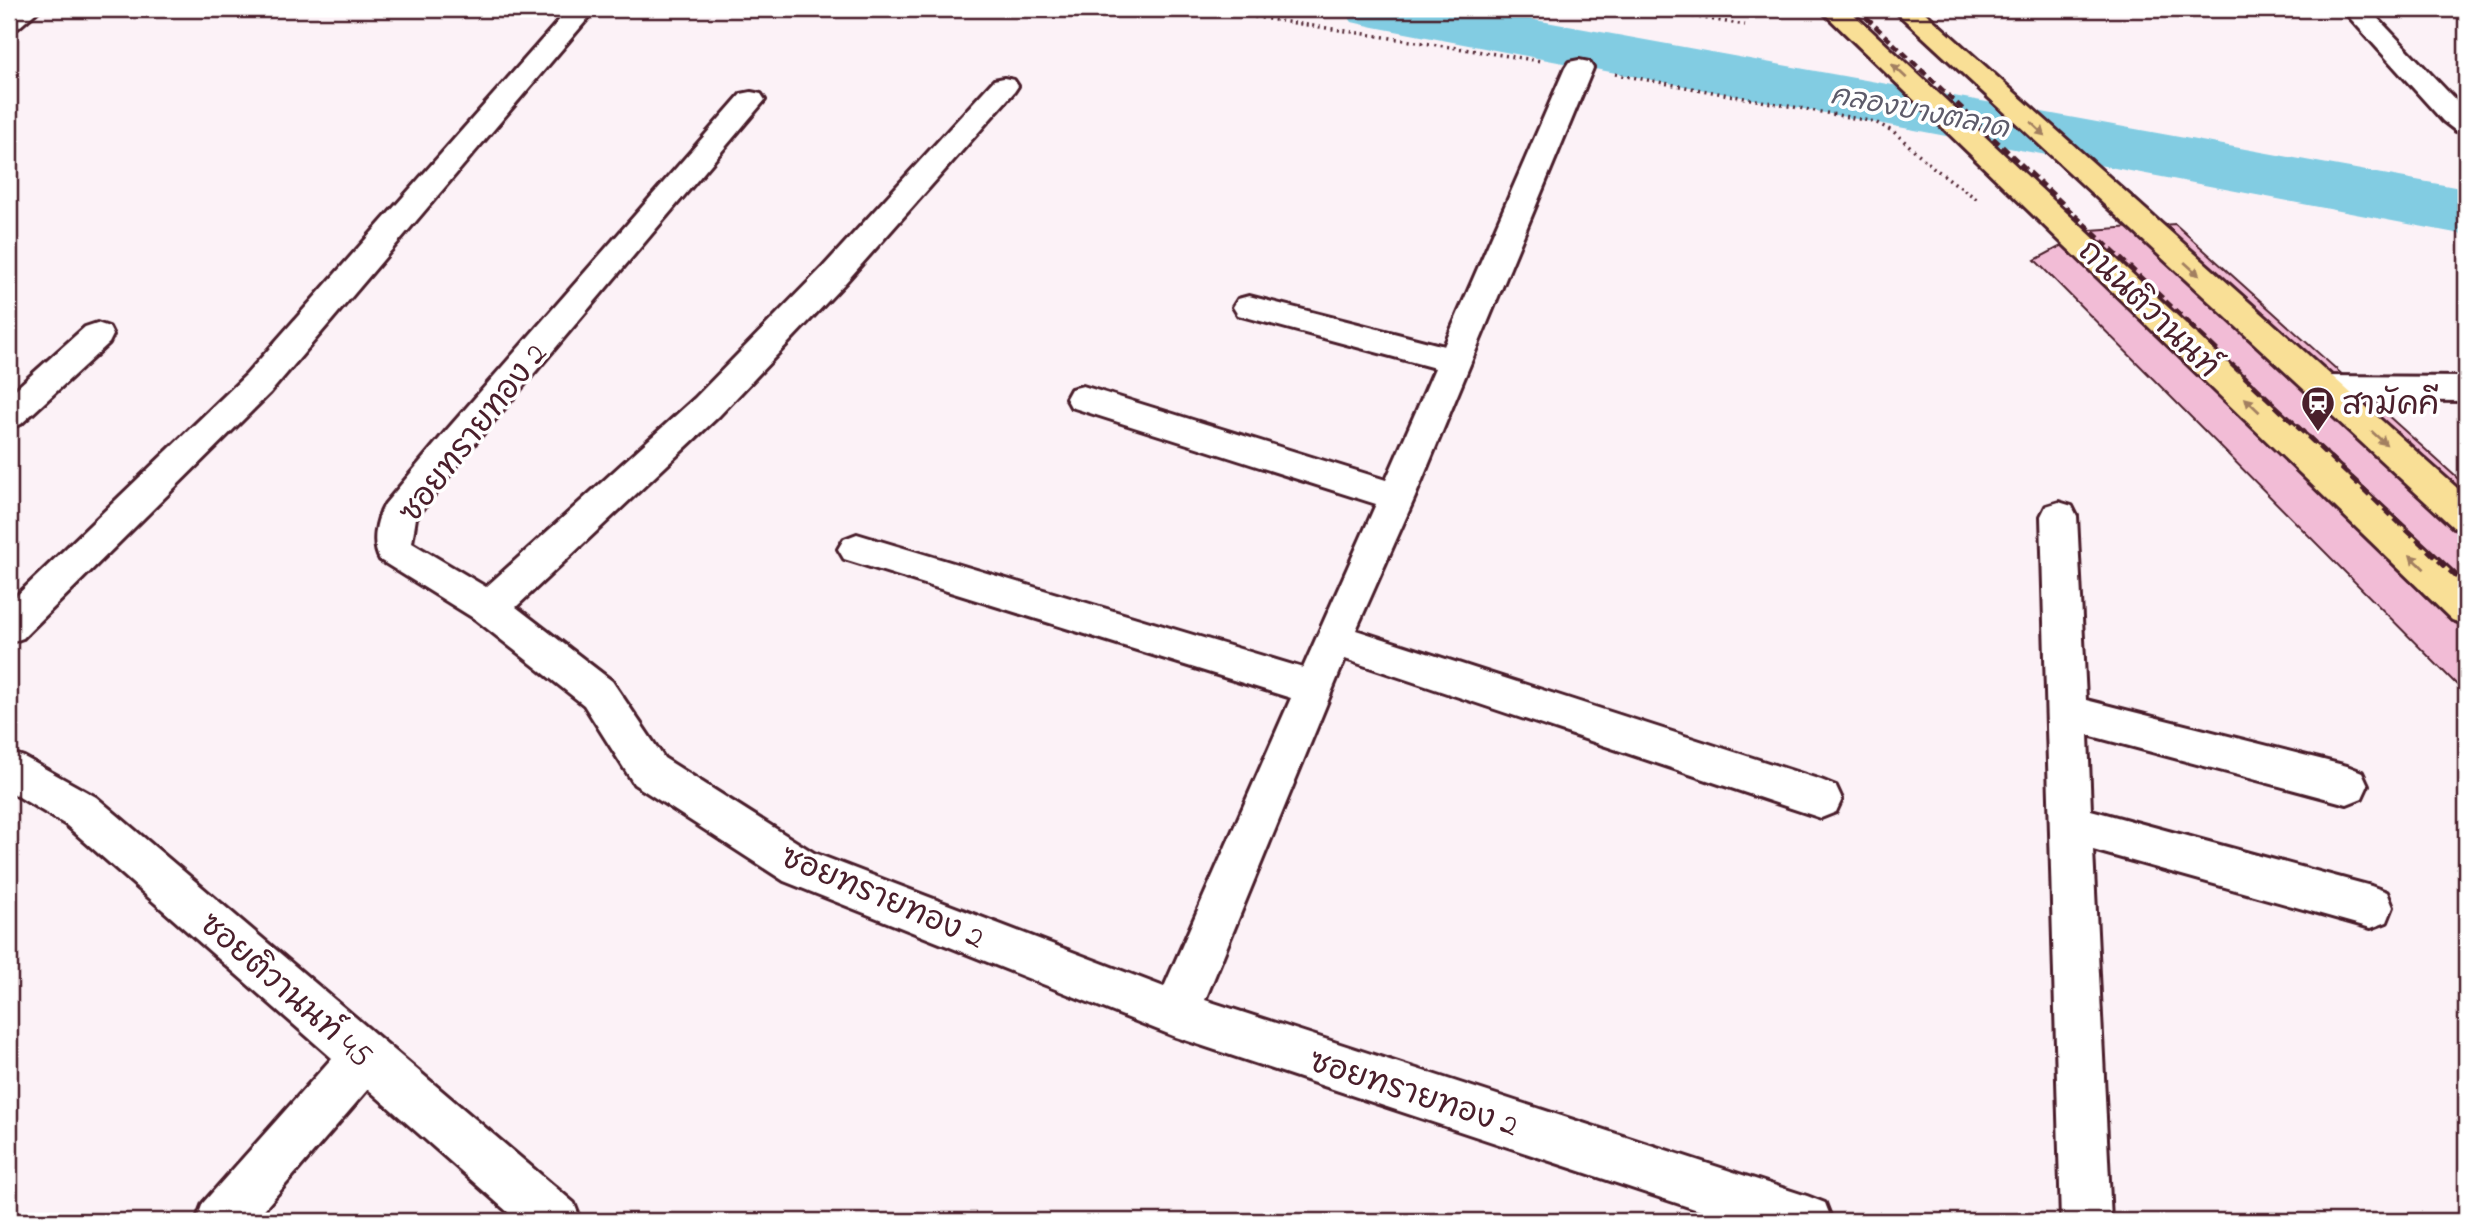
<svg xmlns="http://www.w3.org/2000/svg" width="2475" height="1230" viewBox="0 0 2475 1230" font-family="'Indie Flower','Playpen Sans Thai',sans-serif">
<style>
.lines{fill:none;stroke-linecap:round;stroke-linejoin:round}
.river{fill:#82cce2;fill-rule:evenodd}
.building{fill:#f2bcd6;stroke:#4a1f2b;stroke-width:2}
.minor-casing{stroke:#4a1f2b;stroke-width:6}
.major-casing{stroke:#4a1f2b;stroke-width:6}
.path{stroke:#4a1f2b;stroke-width:3.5;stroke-dasharray:2 4.5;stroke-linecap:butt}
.minor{fill:#fff;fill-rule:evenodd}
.major{fill:#f9df96;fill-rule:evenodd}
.rail-far1{stroke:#4a1f2b;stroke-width:4.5;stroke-dasharray:8 4.5;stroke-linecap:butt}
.rail{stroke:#4a1f2b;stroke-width:5;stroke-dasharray:10 5;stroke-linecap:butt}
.oneway{fill:#a27f60}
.labels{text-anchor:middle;stroke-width:7;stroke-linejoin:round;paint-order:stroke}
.far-water-label{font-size:28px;font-style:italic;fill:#5e5c6b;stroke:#fff}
.street-label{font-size:32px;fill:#4a1f2b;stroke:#fff}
.poi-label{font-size:32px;fill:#4a1f2b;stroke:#fff;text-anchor:start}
</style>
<rect width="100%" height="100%" fill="#fcf2f7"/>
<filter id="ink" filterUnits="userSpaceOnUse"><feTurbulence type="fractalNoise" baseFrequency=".0143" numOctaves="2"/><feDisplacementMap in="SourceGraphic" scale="14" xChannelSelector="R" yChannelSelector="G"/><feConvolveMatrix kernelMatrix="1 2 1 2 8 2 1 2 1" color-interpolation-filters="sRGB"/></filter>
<g filter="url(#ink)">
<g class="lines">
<polygon class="river" points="1343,9 1474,9 2466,189 2466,235 1374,27 1352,22"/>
</g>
<polygon class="building" points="2175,224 2466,486 2466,694 2035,260 2091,230"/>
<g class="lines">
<g class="minor-casing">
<g id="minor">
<polygon points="10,9 40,9 18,28 9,30"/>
<polygon points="569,9 596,9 270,393 23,638 9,643 9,603 246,375"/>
<polygon points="2342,9 2369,9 2466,111 2466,134 2456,131 2443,121"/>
<path d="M1579,60L1589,62L1593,68L1415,497L1356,630L1821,780L1836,786L1842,799L1836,812L1821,818L1345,659L1205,1000L1807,1196L1825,1203L1832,1221H1731L1176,1037L784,881L634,784L584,705L475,619L380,560C371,544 376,520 385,504L446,431L741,94L751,92L761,94L765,100L470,449L416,518L412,543L486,587L695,398L823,267L994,80L1004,78L1014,80L1018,86L1014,92L845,283L719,416L516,607L612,681L664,758L814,853L1164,987L1291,698L844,559L838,549L844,539L857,534L1303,668L1376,504L1071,407L1066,398L1071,389L1083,386L1386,480L1435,368L1238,315L1233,307L1238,299L1249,296L1444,346L1565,68L1569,62Z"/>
<polygon points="97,323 109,327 113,335 109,343 21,424 9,428 9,395 85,327"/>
<polygon points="2324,376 2466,377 2466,401 2324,400 2312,397 2307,388 2312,379"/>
<polygon points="2059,502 2072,506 2077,516 2086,700 2347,766 2362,772 2368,785 2362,798 2347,804 2088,735 2091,810 2371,886 2387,892 2393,907 2387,922 2371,928 2093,850 2111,1221 2061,1221 2041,516 2046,506"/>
<polygon points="9,752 24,757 96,797 574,1203 581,1221 518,1221 368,1089 254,1221 196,1221 203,1203 332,1058 66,825 9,791"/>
</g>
</g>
<g class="major-casing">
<g id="major">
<polygon points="1820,9 1848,9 2466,585 2466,625 2452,620"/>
<polygon points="1893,9 1921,9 2466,496 2466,531 2453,527"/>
</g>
</g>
<g class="path">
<polyline points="1203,9 1541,61"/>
<polyline points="1648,9 1745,25"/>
<polyline points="1615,74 1875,122 1894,132 1934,168 1978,200"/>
</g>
<use href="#minor" class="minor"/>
<use href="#major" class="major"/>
<polyline class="rail-far1" points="1857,9 2190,324"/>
<polyline class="rail" points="2188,323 2466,586"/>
</g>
<defs><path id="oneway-solid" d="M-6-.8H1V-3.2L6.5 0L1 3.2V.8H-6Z" transform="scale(1.75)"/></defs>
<g class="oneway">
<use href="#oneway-solid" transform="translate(1899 71) rotate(-137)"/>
<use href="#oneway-solid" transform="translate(2038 129) rotate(43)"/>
<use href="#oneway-solid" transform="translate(2192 269) rotate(42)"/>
<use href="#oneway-solid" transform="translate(2252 405) rotate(-136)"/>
<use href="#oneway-solid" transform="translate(2379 438) rotate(42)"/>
<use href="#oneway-solid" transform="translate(2417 562) rotate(-136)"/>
</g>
</g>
<defs>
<g id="station-pin" transform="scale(1.75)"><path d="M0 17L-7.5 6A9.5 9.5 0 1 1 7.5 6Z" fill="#4a1f2b" stroke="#fff"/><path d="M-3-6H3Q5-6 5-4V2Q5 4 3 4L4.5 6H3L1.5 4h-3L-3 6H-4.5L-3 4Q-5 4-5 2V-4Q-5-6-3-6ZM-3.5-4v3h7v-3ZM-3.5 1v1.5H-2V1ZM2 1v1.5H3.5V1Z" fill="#fff"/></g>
</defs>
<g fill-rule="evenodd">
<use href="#station-pin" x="2318" y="403"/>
</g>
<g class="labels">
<g class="far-water-label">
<text transform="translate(1920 110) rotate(11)" y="10">คลองบางตลาด</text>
</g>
<g class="street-label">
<text transform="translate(2150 308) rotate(44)" y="11">ถนนติวานนท์</text>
<text transform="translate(472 432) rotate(-52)" y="11">ซอยทรายทอง 2</text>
<text transform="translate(883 896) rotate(23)" y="11">ซอยทรายทอง 2</text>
<text transform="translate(287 989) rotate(41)" y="11">ซอยติวานนท์ 45</text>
<text transform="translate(1414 1092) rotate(18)" y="11">ซอยทรายทอง 2</text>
</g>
<g class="poi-label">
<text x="2342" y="414">สามัคคี</text>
</g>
</g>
<rect width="2475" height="1230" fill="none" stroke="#fff" stroke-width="35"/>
<rect x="18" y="18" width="2440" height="1195" fill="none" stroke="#4a1f2b" stroke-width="2.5" filter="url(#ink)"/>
</svg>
